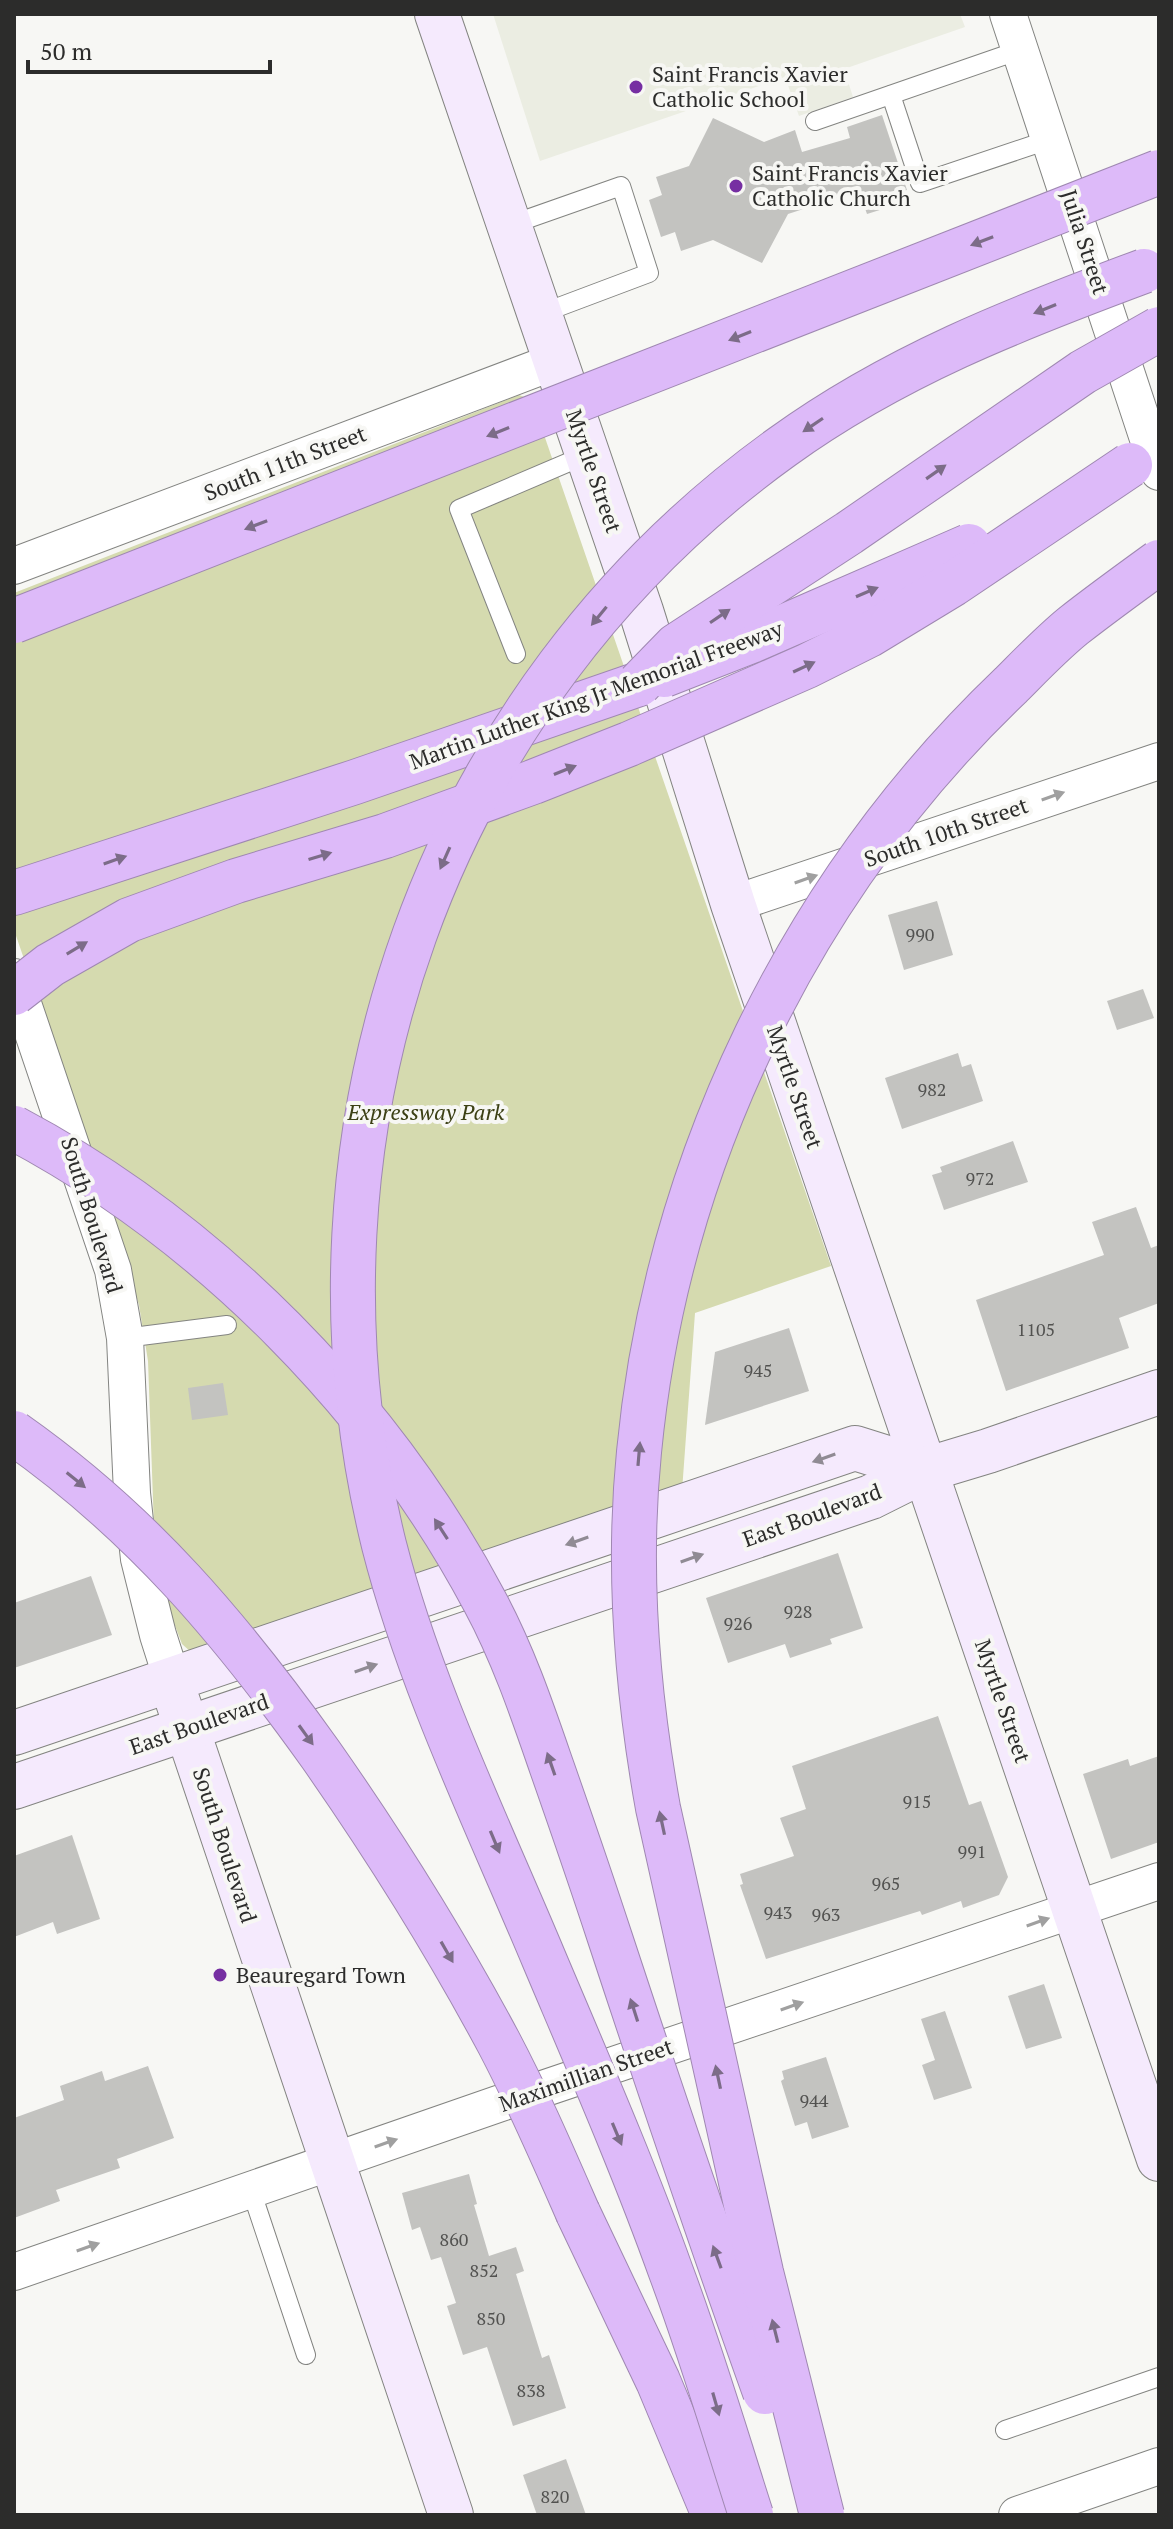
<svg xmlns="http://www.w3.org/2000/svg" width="1173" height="2529" viewBox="0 0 1173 2529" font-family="'PT Serif',serif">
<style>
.built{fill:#ebede2}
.green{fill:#d5daaf}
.building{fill:#c3c3c0}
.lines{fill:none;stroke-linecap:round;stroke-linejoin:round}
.lane-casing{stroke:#838481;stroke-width:20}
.street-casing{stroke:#838481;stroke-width:38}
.secondary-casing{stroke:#838481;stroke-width:46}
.highway-casing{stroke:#9f88b1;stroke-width:46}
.lane{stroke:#fff;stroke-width:18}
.street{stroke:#fff;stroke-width:36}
.secondary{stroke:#f5eafd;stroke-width:44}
.highway{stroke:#ddbaf9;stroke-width:44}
.highway-bridge-casing{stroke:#9f88b1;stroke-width:46;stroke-linecap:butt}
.highway-bridge{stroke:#ddbaf9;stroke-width:44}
.oneway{fill:#7c6c88}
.oneway2{fill:#a0a0a0}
.oneway3{fill:#908b94}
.poi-dot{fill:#762fa2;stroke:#f7f7f4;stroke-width:3}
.labels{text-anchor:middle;stroke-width:8;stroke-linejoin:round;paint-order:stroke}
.number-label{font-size:18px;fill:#525250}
.poi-label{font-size:22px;fill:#2c2c2b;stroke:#f7f7f4;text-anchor:start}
.street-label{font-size:22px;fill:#2c2c2b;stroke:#f7f7f4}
.park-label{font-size:22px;font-style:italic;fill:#3c4015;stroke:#f7f7f4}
</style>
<rect width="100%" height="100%" fill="#f7f7f4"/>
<polygon class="built" points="493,14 960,14 965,27 844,69 853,97 799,116 785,77 540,161"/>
<polygon class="green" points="519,395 532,400 831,1266 695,1313 682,1491 192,1653 182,1644 172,1618 162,1580 154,1527 148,1361 139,1305 86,1138 14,930 14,593"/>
<g class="building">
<polygon points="882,115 907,190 895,193 899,204 867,214 859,191 788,214 762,263 713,240 681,251 675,232 661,237 649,200 662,195 656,177 689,166 713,118 764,142 795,130 802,152 850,138 847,127"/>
<polygon points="937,901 953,955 904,970 888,915"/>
<polygon points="1143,989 1154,1018 1117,1030 1107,1001"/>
<polygon points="958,1053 962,1067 971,1064 983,1101 902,1129 885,1078"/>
<polygon points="1013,1141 1028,1182 944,1210 932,1175 942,1172 940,1167"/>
<polygon points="1136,1207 1151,1248 1159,1245 1159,1303 1119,1318 1129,1348 1006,1391 976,1300 1104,1255 1092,1222"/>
<polygon points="789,1328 809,1391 705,1425 715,1352"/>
<polygon points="223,1383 228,1415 192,1420 188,1388"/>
<polygon points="838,1553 863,1628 830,1639 832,1644 790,1658 785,1644 728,1663 706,1598"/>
<polygon points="91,1576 112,1635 14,1668 14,1603"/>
<polygon points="938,1716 969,1805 981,1801 1008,1877 999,1895 963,1908 961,1901 922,1915 920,1911 766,1959 740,1885 743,1884 740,1874 794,1856 780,1818 806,1809 792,1766"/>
<polygon points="1159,1756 1159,1842 1111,1859 1083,1774 1128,1759 1130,1766"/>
<polygon points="72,1835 100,1919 57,1934 53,1922 14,1937 14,1856"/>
<polygon points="1044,1984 1062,2038 1026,2049 1008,1996"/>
<polygon points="945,2011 972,2088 934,2100 922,2065 935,2060 921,2019"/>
<polygon points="826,2057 849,2127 812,2139 807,2122 795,2126 781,2081 784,2079 782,2071"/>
<polygon points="148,2066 174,2138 117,2159 120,2168 56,2190 60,2201 14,2218 14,2118 64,2100 60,2086 102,2071 105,2081"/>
<polygon points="469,2174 477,2204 474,2205 489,2256 516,2247 524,2271 516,2274 542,2358 549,2355 566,2408 513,2426 487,2347 463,2355 447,2306 456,2303 441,2257 431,2260 420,2227 412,2230 402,2193"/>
<polygon points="566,2459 586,2515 537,2515 523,2475"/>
</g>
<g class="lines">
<g class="lane-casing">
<g id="lane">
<polyline points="891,95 920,183 1051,139"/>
<polyline points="815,121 1020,50"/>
<polyline points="510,225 621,186 649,273 540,314"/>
<polyline points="516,654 459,509 588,454"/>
<polyline points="125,1338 227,1325"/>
<polyline points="251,2190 306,2355"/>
<polyline points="1005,2430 1159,2377"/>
</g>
</g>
<g class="street-casing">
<g id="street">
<polyline points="1008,14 1159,472"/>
<polyline points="14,566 556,361"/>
<polyline points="733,904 1159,761"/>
<polyline points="14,977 113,1270 125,1338 132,1493 139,1559 158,1635 172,1679"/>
<polyline points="14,2272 498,2104 1159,1881"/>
<polyline points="1017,2515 1159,2466"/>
</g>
</g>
<g class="secondary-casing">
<g id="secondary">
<polyline points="437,14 641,611 733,904 1159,2159"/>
<polyline points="178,1702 451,2515"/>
<polyline points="14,1733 855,1448 925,1470"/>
<polyline points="14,1787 871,1497 925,1470 988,1451 1159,1392"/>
</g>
</g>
<g class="highway-casing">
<g id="highway">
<polyline points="14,893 355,782 639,684"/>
<polyline points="578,2213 658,2381 714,2515"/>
</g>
</g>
<use href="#lane" class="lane"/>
<use href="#street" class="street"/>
<use href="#secondary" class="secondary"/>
<use href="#highway" class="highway"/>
<g class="highway-bridge-casing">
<g id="highway-bridge">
<polyline points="14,621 1159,172"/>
<polyline points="664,675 751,641 969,546"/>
<polyline points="639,684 676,646 849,533 1083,372 1159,329"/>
<polyline points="14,993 50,965 129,920 236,881 385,836 533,782 629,744 807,666 869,635 953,584 1130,465"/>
<path d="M14,1128C210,1232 381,1406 485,1602C513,1654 532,1710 551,1765C571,1822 591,1880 610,1938C660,2090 711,2241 765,2392"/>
<path d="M14,1433C142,1523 231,1629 321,1755C386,1848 446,1944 499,2043C528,2098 553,2156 578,2213"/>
<path d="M751,2515C725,2434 701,2352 671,2272C633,2166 588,2063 544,1959C488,1825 420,1686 384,1545C282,1132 435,696 782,447C894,366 1015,319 1144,271"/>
<path d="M822,2515L761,2272L658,1808C637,1691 627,1571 639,1452C667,1162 800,886 1011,685C1031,665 1051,644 1073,626C1101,604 1130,583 1159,562"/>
</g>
</g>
<use href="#highway-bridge" class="highway-bridge"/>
</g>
<defs><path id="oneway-solid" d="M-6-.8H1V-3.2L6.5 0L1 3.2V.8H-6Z" transform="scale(2)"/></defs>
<g class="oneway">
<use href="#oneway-solid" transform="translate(982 241) rotate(159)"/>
<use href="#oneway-solid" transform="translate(1045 309) rotate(158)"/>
<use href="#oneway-solid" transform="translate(740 336) rotate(158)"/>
<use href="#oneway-solid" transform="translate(813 425) rotate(146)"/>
<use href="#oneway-solid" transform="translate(498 432) rotate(158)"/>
<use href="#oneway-solid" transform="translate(936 472) rotate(-35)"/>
<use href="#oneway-solid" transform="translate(256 525) rotate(159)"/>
<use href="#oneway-solid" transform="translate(867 592) rotate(-23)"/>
<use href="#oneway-solid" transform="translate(599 616) rotate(129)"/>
<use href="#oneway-solid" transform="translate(720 616) rotate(-34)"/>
<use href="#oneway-solid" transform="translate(804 667) rotate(-25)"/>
<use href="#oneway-solid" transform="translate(565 770) rotate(-22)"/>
<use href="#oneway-solid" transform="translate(320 856) rotate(-17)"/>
<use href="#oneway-solid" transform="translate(445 858) rotate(114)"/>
<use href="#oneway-solid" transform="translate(115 860) rotate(-19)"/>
<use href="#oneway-solid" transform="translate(77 948) rotate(-31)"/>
<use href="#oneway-solid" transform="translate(639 1454) rotate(-85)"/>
<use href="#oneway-solid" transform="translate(76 1480) rotate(39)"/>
<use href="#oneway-solid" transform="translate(441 1529) rotate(-123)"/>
<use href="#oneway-solid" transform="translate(306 1735) rotate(54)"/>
<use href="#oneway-solid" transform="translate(551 1764) rotate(-109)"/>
<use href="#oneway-solid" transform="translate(662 1823) rotate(-102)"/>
<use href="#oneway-solid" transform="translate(495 1842) rotate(67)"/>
<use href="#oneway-solid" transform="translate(447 1952) rotate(60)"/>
<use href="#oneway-solid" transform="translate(634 2010) rotate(-108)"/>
<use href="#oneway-solid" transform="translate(718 2077) rotate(-102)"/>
<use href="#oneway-solid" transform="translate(617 2134) rotate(67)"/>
<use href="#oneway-solid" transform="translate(717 2257) rotate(-110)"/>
<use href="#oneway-solid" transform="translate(775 2331) rotate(-104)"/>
<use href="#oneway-solid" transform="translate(716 2404) rotate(74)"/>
</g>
<g class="oneway2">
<use href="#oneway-solid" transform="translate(1053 796) rotate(-19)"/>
<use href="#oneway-solid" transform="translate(806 879) rotate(-19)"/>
<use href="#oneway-solid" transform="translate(1038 1922) rotate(-19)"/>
<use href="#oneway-solid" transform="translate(792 2006) rotate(-19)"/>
<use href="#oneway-solid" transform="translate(386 2143) rotate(-19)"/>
<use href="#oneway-solid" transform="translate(88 2247) rotate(-19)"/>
</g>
<g class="oneway3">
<use href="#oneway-solid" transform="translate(824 1458) rotate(161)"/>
<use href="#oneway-solid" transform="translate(577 1541) rotate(161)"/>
<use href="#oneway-solid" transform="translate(692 1558) rotate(-19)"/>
<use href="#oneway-solid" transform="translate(366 1668) rotate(-19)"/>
</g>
<g class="poi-dot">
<circle cx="636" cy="87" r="8"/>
<circle cx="736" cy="186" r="8"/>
<circle cx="220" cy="1975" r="8"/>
</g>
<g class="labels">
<g class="number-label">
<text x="920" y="941">990</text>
<text x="932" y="1096">982</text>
<text x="980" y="1185">972</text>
<text x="1036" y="1336">1105</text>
<text x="758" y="1377">945</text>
<text x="798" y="1618">928</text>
<text x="738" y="1630">926</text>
<text x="917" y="1808">915</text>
<text x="972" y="1858">991</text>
<text x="886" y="1890">965</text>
<text x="778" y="1919">943</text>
<text x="826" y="1921">963</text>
<text x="814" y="2107">944</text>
<text x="454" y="2246">860</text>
<text x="484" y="2277">852</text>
<text x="491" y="2325">850</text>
<text x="531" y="2397">838</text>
<text x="555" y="2503">820</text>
</g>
<g class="poi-label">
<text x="652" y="82">Saint Francis Xavier<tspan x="652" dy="25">Catholic School</tspan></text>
<text x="752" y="181">Saint Francis Xavier<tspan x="752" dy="25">Catholic Church</tspan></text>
<text x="236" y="1983">Beauregard Town</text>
</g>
<g class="street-label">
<text transform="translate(1085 242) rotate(72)" y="8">Julia Street</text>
<text transform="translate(285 463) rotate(-21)" y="8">South 11th Street</text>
<text transform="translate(594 471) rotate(71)" y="8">Myrtle Street</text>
<text transform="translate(596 695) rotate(-20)" y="8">Martin Luther King Jr Memorial Freeway</text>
<text transform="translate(946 832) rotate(-19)" y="8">South 10th Street</text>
<text transform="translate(795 1087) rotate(71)" y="8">Myrtle Street</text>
<text transform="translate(92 1215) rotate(73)" y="8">South Boulevard</text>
<text transform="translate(812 1515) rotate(-20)" y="8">East Boulevard</text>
<text transform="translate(1003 1701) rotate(71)" y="8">Myrtle Street</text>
<text transform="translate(199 1724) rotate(-19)" y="8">East Boulevard</text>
<text transform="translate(225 1845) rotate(72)" y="8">South Boulevard</text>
<text transform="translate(586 2075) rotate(-19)" y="8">Maximillian Street</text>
</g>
<g class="park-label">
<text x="426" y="1120">Expressway Park</text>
</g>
</g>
<rect width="1173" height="2529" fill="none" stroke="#2c2c2b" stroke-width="32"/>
<path d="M28 60v12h242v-12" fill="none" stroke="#2c2c2b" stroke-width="4"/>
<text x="40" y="60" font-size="24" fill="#2c2c2b" stroke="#f7f7f4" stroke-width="6" paint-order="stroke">50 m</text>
</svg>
